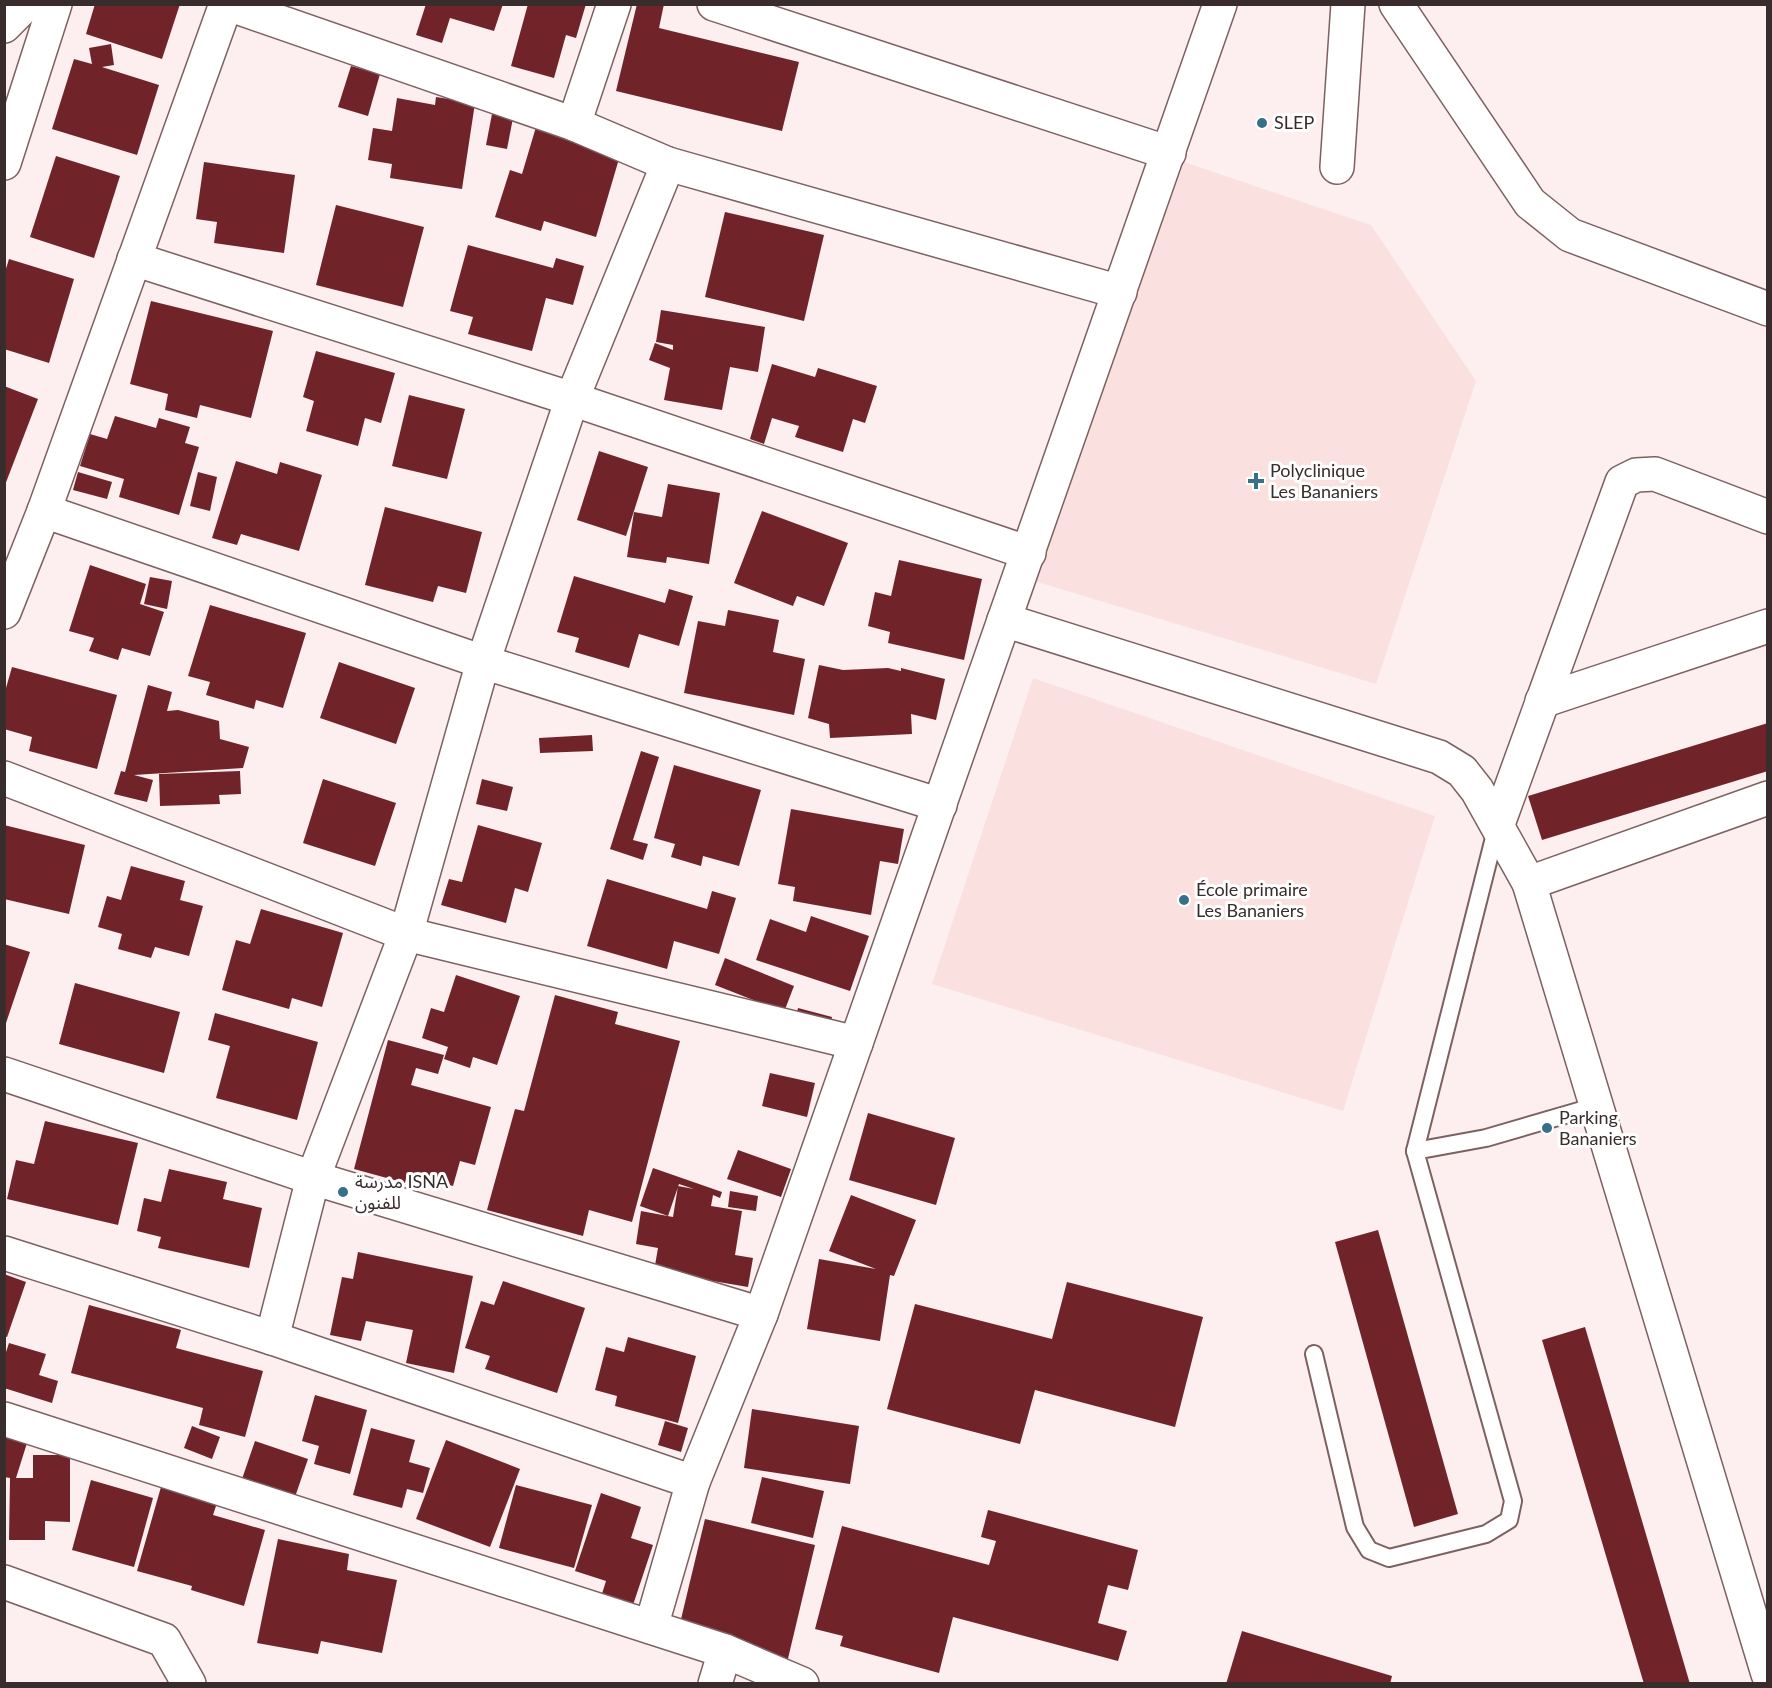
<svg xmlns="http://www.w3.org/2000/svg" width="1772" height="1688" viewBox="0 0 1772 1688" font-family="Lato,'Noto Sans Arabic',sans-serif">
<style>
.built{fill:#fae1e0}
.building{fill:#70242a}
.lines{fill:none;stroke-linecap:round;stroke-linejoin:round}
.lane-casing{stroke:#7d6161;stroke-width:20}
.street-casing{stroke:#7d6161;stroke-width:36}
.lane{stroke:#fff;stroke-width:16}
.street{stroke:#fff;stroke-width:33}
.poi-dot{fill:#367089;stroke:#fff;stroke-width:2}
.labels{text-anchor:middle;stroke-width:6;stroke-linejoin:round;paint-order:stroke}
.poi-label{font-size:18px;fill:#382c2c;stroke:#fff;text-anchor:start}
</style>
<rect width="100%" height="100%" fill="#fdefef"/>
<g class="built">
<polygon points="1184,162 1371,225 1476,381 1376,684 1034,581"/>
<polygon points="1033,678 1435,816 1343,1111 932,984"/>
</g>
<g class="building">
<polygon points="95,4 180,4 162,59 86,34"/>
<polygon points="426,4 503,4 494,31 450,18 442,43 416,35"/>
<polygon points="528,4 586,4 576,38 566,35 554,78 511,66"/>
<polygon points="637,4 664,4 659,28 799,62 782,131 616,91"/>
<polygon points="111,44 114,65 102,67 159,85 137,155 52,129 74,59 92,64 89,48"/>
<polygon points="351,66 380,74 368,116 338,107"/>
<polygon points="436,97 475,103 462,189 390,178 392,164 368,160 373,128 392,131 397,98 435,105"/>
<polygon points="492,114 513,118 507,149 486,145"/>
<polygon points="536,127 621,152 596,237 544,221 541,231 495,217 510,170 522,174"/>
<polygon points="56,156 120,176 94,258 30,237"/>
<polygon points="204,162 295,175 284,253 214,243 217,222 196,219"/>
<polygon points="336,205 424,227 403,307 316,285"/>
<polygon points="725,212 824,235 804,321 705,297"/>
<polygon points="468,245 553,268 556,258 584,266 573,305 546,298 532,351 468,334 473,317 450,311"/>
<polygon points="9,259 74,279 49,363 4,349 4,275"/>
<polygon points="151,301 273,331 251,418 200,405 197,418 165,410 168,394 130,384"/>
<polygon points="661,310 765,327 758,372 730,367 722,410 664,400 670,368 649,360 655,343 673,350 673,345 656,342"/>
<polygon points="316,351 395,373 381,423 365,418 358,446 306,431 314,401 303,397"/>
<polygon points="772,364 815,377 818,368 877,386 865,423 853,419 843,452 795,437 799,426 772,418 764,444 750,439"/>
<polygon points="4,386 38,399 5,485 4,485"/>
<polygon points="409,395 465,409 447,479 392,466"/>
<polygon points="115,416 156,428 159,418 190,427 185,443 199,447 179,515 119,497 124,479 80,466 90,434 107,439"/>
<polygon points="599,451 648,467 626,536 577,520"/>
<polygon points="236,461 277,474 280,462 322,475 299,551 241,534 237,545 212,538"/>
<polygon points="78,472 112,482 107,499 73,490"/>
<polygon points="198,472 217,477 210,511 190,506"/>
<polygon points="668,484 720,493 709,564 667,557 666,563 627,557 634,512 662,517"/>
<polygon points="385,507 482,532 466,593 438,586 433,602 365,585"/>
<polygon points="762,511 848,543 824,606 797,596 793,606 734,583"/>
<polygon points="899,560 982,579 964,660 888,643 890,632 868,626 875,592 891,596"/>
<polygon points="90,565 146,584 140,604 164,612 150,656 122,648 118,660 89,651 94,638 69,631"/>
<polygon points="574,576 665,603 669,589 693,596 679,646 639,634 629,668 575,652 579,638 557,632"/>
<polygon points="150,577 172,581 167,609 144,604"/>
<polygon points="210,605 306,633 283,708 256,700 254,709 206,695 210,682 188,676"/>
<polygon points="728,610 779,620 773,652 805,659 794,715 684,693 698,621 725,626"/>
<polygon points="339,662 415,688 396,744 320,718"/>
<polygon points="819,665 843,670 888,668 901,671 901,668 945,679 936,720 911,714 912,734 830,738 829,724 808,718"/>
<polygon points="12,667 117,695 97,769 29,751 32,737 4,729 4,695"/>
<polygon points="148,685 172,692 167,711 178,710 219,721 220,739 249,747 243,768 134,775 153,780 147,802 114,794 121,771 125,772"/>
<polygon points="1768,723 1768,771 1542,840 1528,796"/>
<polygon points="592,735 593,751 540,753 539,738"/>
<polygon points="641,751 659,757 633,840 648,844 643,860 610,849"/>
<polygon points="674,765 761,790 739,866 703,856 701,866 671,857 675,844 654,838"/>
<polygon points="240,771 241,794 219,795 220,804 160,806 159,774"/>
<polygon points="323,779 396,803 375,866 303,843"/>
<polygon points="482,779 513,787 507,811 476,804"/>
<polygon points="791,809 904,829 898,864 880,861 871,915 793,901 795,887 778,884"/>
<polygon points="4,825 85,845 69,914 4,899"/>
<polygon points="478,825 542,843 528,892 515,888 506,923 441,905 449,879 462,882"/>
<polygon points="131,866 185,881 180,900 203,906 189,956 155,947 151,958 118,949 122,934 98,927 107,896 121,900"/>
<polygon points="607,879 707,909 712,891 736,898 719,954 674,941 667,969 587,946"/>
<polygon points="261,909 343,933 322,1007 292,998 289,1009 222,990 236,940 250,944"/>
<polygon points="811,916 869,936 850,991 756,960 770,919 806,932"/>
<polygon points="4,944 30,952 5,1026 4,1026"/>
<polygon points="725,958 794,986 784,1012 715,985"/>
<polygon points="456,975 520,996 497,1065 473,1057 470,1068 444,1059 448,1047 422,1038 431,1008 444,1012"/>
<polygon points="75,983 180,1012 164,1073 59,1044"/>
<polygon points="555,995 618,1012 615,1024 680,1041 632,1222 589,1210 583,1236 487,1210 515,1109 524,1111"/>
<polygon points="798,1008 832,1017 828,1037 793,1029"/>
<polygon points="215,1013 318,1042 297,1120 216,1098 230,1046 208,1040"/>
<polygon points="388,1040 444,1055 438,1074 416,1068 411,1085 491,1107 475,1165 460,1161 453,1186 407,1174 405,1183 354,1169"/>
<polygon points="770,1073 815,1083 807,1117 762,1106"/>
<polygon points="868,1113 955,1138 936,1205 849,1180"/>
<polygon points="45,1121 138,1143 118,1225 7,1199 16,1160 34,1164"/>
<polygon points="738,1150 791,1169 781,1197 727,1179"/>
<polygon points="653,1168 722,1192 720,1198 713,1195 711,1206 742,1211 735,1255 753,1258 748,1287 654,1271 658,1248 636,1244 641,1211 673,1217 678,1186 694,1189 679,1184 668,1216 640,1206"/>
<polygon points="169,1169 227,1182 223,1199 262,1208 249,1268 158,1248 161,1237 137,1231 144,1198 161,1202"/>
<polygon points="730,1191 758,1196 756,1211 728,1207"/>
<polygon points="851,1195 916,1220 894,1276 890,1275 880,1341 807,1329 819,1259 876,1269 829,1251"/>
<polygon points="1378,1230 1458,1514 1414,1527 1335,1242"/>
<polygon points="358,1252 473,1276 454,1373 406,1363 413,1330 366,1321 361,1341 330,1335 342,1277 353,1279"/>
<polygon points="4,1274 26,1282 7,1337 4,1336"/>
<polygon points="503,1281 585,1308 557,1393 485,1369 490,1356 465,1348 481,1301 494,1305"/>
<polygon points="1067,1282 1203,1317 1175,1427 1035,1390 1020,1444 887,1409 915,1304 1052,1339"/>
<polygon points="89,1305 181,1330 176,1348 263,1371 245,1437 199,1425 203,1408 71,1373"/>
<polygon points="1585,1327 1690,1684 1644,1684 1542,1340"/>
<polygon points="628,1337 696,1356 678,1423 615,1406 617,1396 595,1390 606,1347 624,1352"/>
<polygon points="9,1343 46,1354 39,1375 58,1381 52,1403 4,1388 4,1358"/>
<polygon points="315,1395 367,1410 350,1474 314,1464 319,1446 302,1441"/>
<polygon points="752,1409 859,1426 850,1484 744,1468"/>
<polygon points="665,1421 688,1428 681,1452 658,1445"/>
<polygon points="192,1426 220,1437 212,1459 184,1448"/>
<polygon points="371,1428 415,1440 409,1462 430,1468 423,1493 407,1489 402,1508 353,1495"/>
<polygon points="4,1436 27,1443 16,1478 33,1478 33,1455 70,1455 70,1522 45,1521 45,1540 9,1540 10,1478 4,1477"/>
<polygon points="446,1440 520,1469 490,1547 416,1519"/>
<polygon points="255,1441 308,1459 295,1497 242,1479"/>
<polygon points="762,1477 824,1491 813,1538 751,1523"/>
<polygon points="91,1480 153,1498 134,1567 72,1550"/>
<polygon points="516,1485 592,1505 574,1568 499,1548"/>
<polygon points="161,1487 217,1503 213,1515 265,1530 244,1606 191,1590 192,1586 137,1571"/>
<polygon points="601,1493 641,1507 631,1538 653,1545 632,1608 601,1597 606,1581 575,1571"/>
<polygon points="988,1510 1138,1550 1128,1590 1108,1585 1098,1623 1127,1631 1118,1661 953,1617 939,1673 840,1646 843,1636 815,1629 842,1526 989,1565 996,1541 981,1537"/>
<polygon points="705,1519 815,1545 786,1667 676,1640"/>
<polygon points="278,1539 349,1554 347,1570 397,1580 382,1653 321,1641 318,1654 257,1643"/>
<polygon points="1242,1631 1392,1676 1390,1684 1226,1684"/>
</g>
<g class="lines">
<g class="lane-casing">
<g id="lane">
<polyline points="1415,1151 1497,826"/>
<polyline points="1314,1354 1355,1527 1369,1550 1389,1558 1486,1534 1509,1520 1513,1501 1415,1151 1486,1138 1596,1106"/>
</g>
</g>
<g class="street-casing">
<g id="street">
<polyline points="228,4 574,124 668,164 1120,292"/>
<polyline points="714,4 1169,153"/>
<polyline points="1396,4 1530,203 1570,235 1768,309"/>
<polyline points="4,26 26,4"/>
<polyline points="574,124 614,4"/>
<polyline points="4,163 55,4"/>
<polyline points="1337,167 1348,4"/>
<polyline points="134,259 572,399 1029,553"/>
<polyline points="44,511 483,662 940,805"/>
<polyline points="4,612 44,511 226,4"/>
<polyline points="1004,620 1439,757 1462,771 1477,790 1529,883 1768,1674"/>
<polyline points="1542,701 1768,626"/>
<polyline points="4,778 406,934 856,1043"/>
<polyline points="1498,824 1622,482 1636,475 1655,474 1768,517"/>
<polyline points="1529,883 1768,798"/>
<polyline points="4,1074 313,1178 761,1314"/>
<polyline points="4,1253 272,1338 693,1482"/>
<polyline points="272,1338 313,1178 406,934 483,662 572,399 668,164"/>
<polyline points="4,1419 725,1651 802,1684"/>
<polyline points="4,1582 164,1640 189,1684"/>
<polyline points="651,1627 693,1482 761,1314 1220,4"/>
<polyline points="715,1684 725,1651"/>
</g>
</g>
<use href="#lane" class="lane"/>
<use href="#street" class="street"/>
</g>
<g class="poi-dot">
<circle cx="1262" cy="123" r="6"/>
<path d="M1253 472h6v6h6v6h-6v6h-6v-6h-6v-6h6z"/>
<circle cx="1184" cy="900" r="6"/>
<circle cx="1547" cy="1128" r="6"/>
<circle cx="343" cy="1192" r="6"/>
</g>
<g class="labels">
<g class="poi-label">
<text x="1274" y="129">SLEP</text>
<text x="1270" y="477">Polyclinique<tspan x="1270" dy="21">Les Bananiers</tspan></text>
<text x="1196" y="896">École primaire<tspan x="1196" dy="21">Les Bananiers</tspan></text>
<text x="1559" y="1124">Parking<tspan x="1559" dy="21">Bananiers</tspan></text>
<text x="355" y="1188">مدرسة ISNA<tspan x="355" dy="21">للفنون</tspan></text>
</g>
</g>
<rect width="1772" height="1688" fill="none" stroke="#382c2c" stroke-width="12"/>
</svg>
